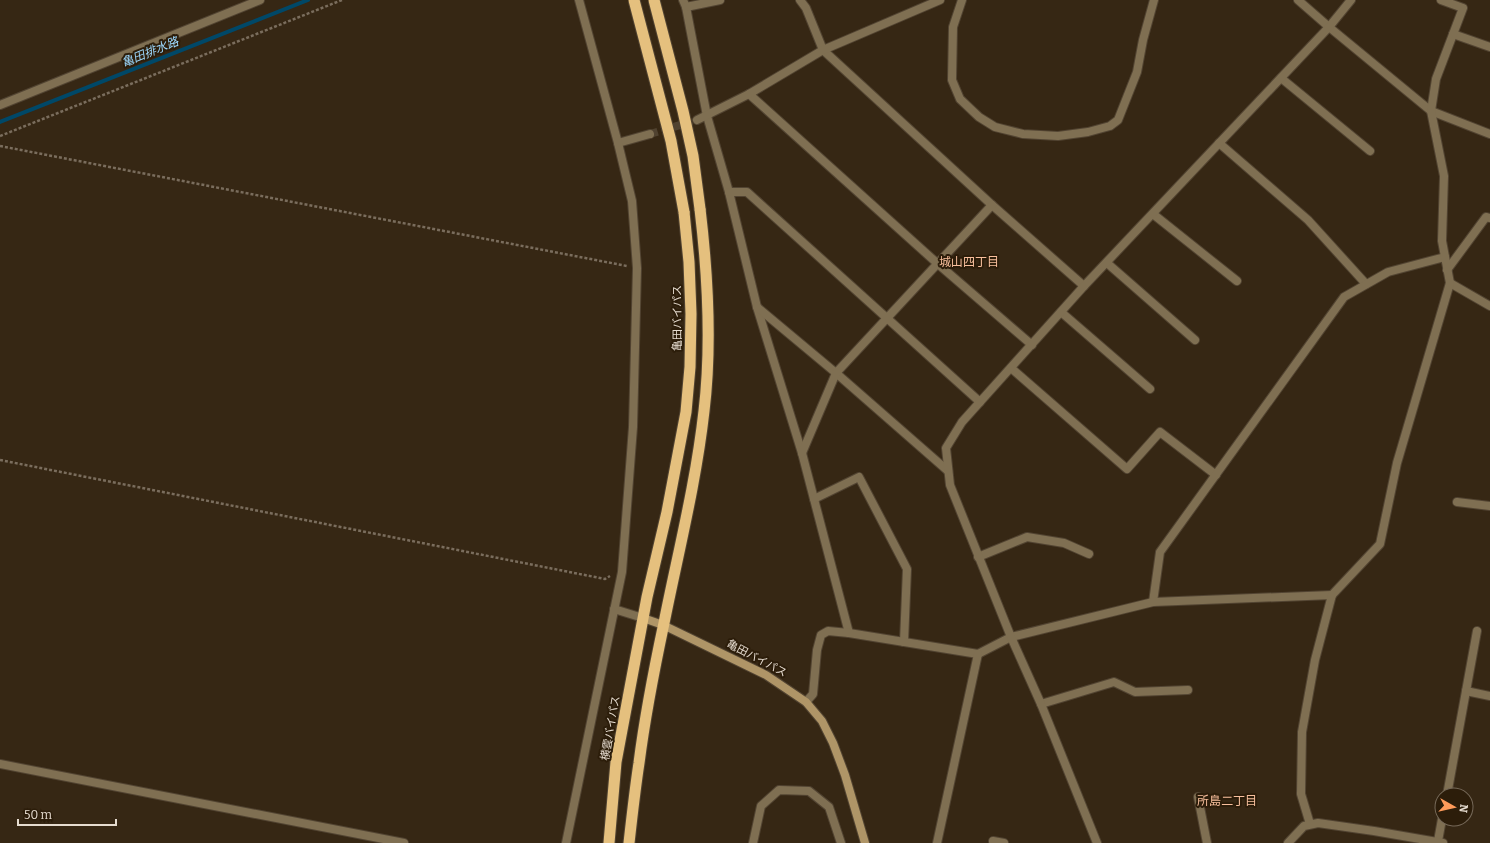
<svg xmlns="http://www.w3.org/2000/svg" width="1490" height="843" viewBox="0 0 1490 843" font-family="Bitter,'Noto Sans JP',serif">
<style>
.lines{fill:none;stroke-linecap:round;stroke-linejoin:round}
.stream{stroke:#004868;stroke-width:4}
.minor-tunnel{stroke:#504230;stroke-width:8;stroke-dasharray:8 4;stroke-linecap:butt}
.minor-casing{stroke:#524432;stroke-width:10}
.tertiary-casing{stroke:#524432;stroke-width:10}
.secondary-casing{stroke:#524432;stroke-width:10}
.trunk-casing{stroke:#524432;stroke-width:13}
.path{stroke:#7a6d5d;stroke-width:2.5;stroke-dasharray:3 2;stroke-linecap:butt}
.minor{stroke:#7f6f52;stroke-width:8}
.tertiary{stroke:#7f6f52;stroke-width:8}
.secondary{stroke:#af9567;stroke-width:8}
.trunk{stroke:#e5c07e;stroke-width:11}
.trunk-bridge-casing{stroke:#524432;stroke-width:13;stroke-linecap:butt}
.trunk-bridge{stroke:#e5c07e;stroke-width:11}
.labels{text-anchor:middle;stroke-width:4;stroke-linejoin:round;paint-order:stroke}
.street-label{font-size:11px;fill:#e6dcd0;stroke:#2c1d0a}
.water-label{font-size:12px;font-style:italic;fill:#9cd7fc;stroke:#2c1d0a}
.neighbourhood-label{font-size:12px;fill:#f8bf9d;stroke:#2c1d0a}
</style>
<rect width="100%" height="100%" fill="#362714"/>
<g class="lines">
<polyline class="stream" points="0,122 308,0"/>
<polyline class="minor-tunnel" points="650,134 697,120"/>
<g class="minor-casing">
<g id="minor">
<polyline points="683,0 686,7 707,116 729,192 757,307 802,453 849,633"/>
<polyline points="800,0 806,8 823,50 992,205 1084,286"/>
<polyline points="962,0 953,27 952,80 960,99 979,117 995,127 1023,134 1058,136 1088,132 1110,126 1118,120 1137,72 1143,40 1154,0"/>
<polyline points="1298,0 1329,27 1431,111 1490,134"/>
<polyline points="686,7 720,0"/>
<polyline points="1453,34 1490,47"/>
<polyline points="1281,78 1370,151"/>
<polyline points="749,94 938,264 1032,345"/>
<polyline points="0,105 260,0"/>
<polyline points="697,120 749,94 823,50 940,0"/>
<polyline points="618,143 650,134"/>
<polyline points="1219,143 1308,220 1366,284"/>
<polyline points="729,192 747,192 980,402"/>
<polyline points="1153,214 1237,281"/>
<polyline points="1107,263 1195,340"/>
<polyline points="1447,270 1486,217 1490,218"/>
<polyline points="1450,283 1490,306"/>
<polyline points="757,307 836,373 948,471"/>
<polyline points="1061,312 1150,389"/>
<polyline points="1011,368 1127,469 1160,432 1216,475"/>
<polyline points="802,453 836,373 992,205"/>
<polyline points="814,499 859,477 907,569 904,642"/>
<polyline points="1457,502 1490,506"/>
<polyline points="978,557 1027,537 1064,543 1089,554"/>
<polyline points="1153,602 1160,552 1344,297 1388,272 1445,257"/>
<polyline points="614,609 643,618"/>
<polyline points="1466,691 1490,696"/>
<polyline points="806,702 813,694 817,650 821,635 828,631 849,633 978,654 1011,637 1153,602 1332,595"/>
<polyline points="1041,704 1114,682 1135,692 1188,690"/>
<polyline points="0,764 404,843"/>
<polyline points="1447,795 1477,631"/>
<polyline points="1198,797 1207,843"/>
<polyline points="1310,824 1301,794 1302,732 1315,660 1332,595 1380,544 1397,463 1450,283 1442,241 1444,176 1431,111 1436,79 1463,8 1441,0"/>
<polyline points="993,841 1004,843"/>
<polyline points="1438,841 1442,819"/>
<polyline points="566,843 622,572 633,427 637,268 632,201 618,143 579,0"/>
<polyline points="753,843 761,806 779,790 809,791 829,807 841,843"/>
<polyline points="937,843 978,654"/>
<polyline points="1288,843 1304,826 1318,823 1374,831 1443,843"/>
</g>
</g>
<g class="tertiary-casing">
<polyline id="tertiary" points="1097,843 1041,704 1011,637 950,485 946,448 962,422 1084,286 1329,27 1351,0"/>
</g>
<g class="secondary-casing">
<polyline id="secondary" points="643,618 663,625 766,675 806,702 822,721 833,743 845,775 865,843"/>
</g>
<g class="trunk-casing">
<g id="trunk">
<polyline points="609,843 616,762 647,597 667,512 686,412 690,367 691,314 689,262 684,212"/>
<path d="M629,843C632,816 635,789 639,763C645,716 654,670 664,623C678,553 696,483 704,411C712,344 708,276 700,209"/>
</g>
</g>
<g class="path">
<polyline points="0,136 342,0"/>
<polyline points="0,146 627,266"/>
<polyline points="0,460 605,579 610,576"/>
</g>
<use href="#minor" class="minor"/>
<use href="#tertiary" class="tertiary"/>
<use href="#secondary" class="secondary"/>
<use href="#trunk" class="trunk"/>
<g class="trunk-bridge-casing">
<g id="trunk-bridge">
<polyline points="634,0 671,141 684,212"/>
<polyline points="654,0 683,111 693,156 700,209"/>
</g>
</g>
<use href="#trunk-bridge" class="trunk-bridge"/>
</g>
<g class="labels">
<g class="street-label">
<text transform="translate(677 318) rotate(-90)" y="4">亀田バイパス</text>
<text transform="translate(757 658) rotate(28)" y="4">亀田バイパス</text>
<text transform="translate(610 728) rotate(-80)" y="4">横雲バイパス</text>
</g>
<g class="water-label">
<text transform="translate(150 52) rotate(-22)" y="4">亀田排水路</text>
</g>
<g class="neighbourhood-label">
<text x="969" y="266">城山四丁目</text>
<text x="1227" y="805">所島二丁目</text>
</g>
</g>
<g transform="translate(1454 807) rotate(98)"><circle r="19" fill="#2c1d0a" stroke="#766959"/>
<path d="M0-3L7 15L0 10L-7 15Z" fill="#ff9b5a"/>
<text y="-6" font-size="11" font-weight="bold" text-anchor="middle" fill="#e6dcd0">N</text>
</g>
<path d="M18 819v6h98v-6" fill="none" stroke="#e6dcd0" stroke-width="2"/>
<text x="24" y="819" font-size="12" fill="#e6dcd0" stroke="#2c1d0a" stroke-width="3" paint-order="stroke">50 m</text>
</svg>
